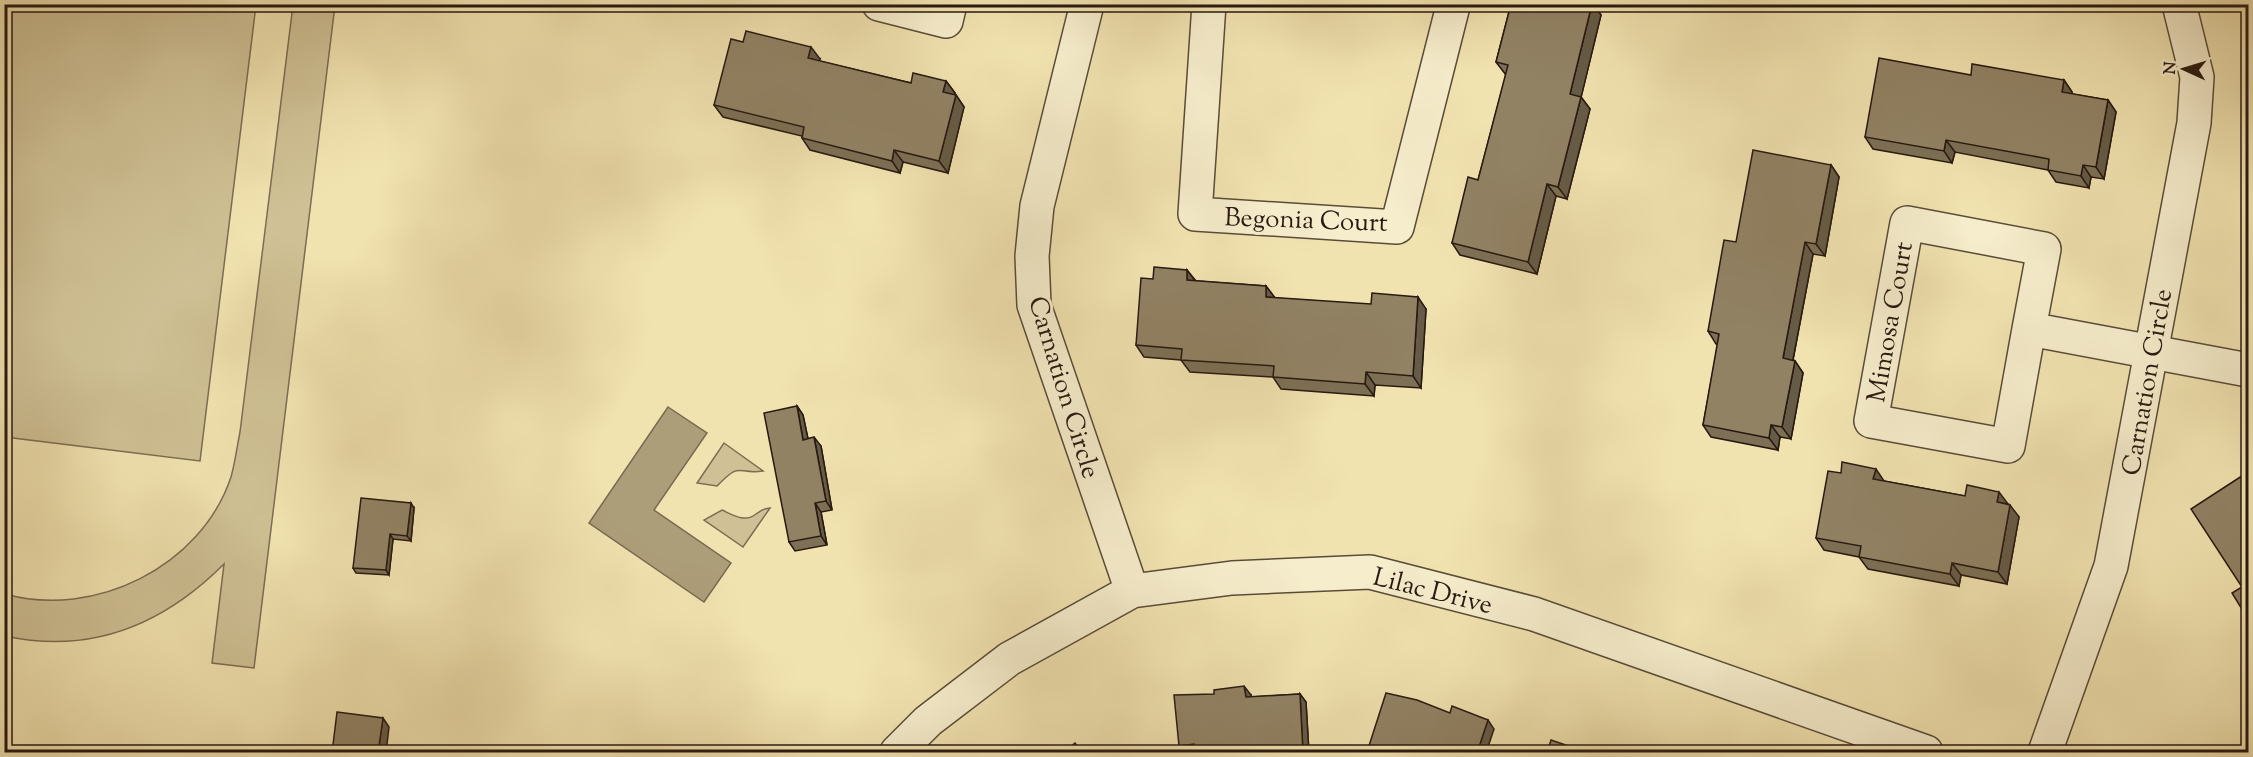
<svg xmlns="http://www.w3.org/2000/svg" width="2253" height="757" viewBox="0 0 2253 757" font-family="'Sorts Mill Goudy',serif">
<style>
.green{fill:#cfc195;stroke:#7c6d53;stroke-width:1.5}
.water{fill:#ad9e7a;stroke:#786950;stroke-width:1.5}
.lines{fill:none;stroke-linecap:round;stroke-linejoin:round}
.minor-casing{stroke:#5a4c39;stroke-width:36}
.minor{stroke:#f6edcc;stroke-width:33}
.wall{fill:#7d7056;stroke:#281911;stroke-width:1.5}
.shaded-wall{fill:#665b46;stroke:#281911;stroke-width:1.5}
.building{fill:#918264;stroke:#281911;stroke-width:1.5}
.labels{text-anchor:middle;stroke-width:6;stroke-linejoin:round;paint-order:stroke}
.street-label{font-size:26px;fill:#281911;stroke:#f6edcc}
</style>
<rect width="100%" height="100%" fill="#f1e3b0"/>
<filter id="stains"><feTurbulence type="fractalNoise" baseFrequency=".00333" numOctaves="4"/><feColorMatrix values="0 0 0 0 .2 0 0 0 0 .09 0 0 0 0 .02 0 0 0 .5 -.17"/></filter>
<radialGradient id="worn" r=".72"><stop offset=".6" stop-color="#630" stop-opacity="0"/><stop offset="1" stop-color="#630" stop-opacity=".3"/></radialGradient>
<g class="green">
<polygon points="5,4 256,5 200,461 5,437"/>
<path d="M293,5H335L254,668L212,663L224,564C163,625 92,655 5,636V594C94,619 201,567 231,477C235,463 237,447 240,432Z"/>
<path d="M724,443L763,471C736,475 742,460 717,486L697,483Z"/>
<path d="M770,508L743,547L704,520L722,510C733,515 745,523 756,514C762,510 763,509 770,508Z"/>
</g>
<polygon class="water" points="668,407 707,433 654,510 731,563 704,602 589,523"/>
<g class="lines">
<g class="minor-casing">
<g id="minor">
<polyline points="879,4 946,21 950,4"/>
<polyline points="1087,4 1037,206 1032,256 1034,305 1132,591"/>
<polyline points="1209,4 1195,214 1397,227 1453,6 1449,4"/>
<polyline points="2029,329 2044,249 1907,223 1871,421 2008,446 2029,329 2248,370"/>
<polyline points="897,752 928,721 1009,659 1132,591 1232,578 1370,572 1534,614 1926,752"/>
<polyline points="2045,752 2111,566 2194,123 2197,77 2179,4"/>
</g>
</g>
<use href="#minor" class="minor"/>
</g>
<g class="wall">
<polygon points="1511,4 1593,4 1601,15 1581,97 1590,109 1567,199 1556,196 1537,274 1460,255 1452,243 1478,180 1506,75 1496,62"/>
<polygon points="820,59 819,61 911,83 946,81 955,93 954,95 956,95 964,107 948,173 903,162 900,173 810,150 802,138 802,136 723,117 714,105"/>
<polygon points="1971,75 2064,80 2072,92 2072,94 2108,100 2116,112 2104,179 2091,177 2089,188 2056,182 2048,170 1955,152 1952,163 1873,149 1865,137"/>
<polygon points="1831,165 1839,177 1825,256 1813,254 1793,360 1795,361 1803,373 1791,439 1780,437 1778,450 1711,437 1703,425 1718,344 1716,344 1708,331"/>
<polygon points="1187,270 1196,281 1266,286 1275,298 1426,309 1421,388 1375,385 1374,396 1281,389 1273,377 1190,372 1181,360 1144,357 1136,345 1153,279"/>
<polygon points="797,406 803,415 808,439 821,446 832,510 821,512 827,545 795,551 789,542"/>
<polygon points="1884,481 2008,504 2019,517 2007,584 1961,575 1959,586 1868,569 1859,557 1824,550 1816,538"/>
<polygon points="414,508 411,541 393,539 389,575 356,573 353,568"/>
<polygon points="1300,694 1306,702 1309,753 1183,753 1179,746 1251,695 1251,697"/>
</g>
<g class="shaded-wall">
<polygon points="1592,4 1593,4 1601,15 1579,106 1570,94"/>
<polygon points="811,47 820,59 817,70 808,58"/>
<polygon points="2064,80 2072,92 2071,104 2062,92"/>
<polygon points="946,81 955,93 952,104 943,92"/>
<polygon points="956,95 964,107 948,173 939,161"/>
<polygon points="1581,97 1590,109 1567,199 1558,187"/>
<polygon points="2108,100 2116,112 2104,179 2096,167"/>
<polygon points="1946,140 1955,152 1952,163 1944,151"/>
<polygon points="894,150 903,162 900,173 892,161"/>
<polygon points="1831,165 1839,177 1825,256 1816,244"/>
<polygon points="2083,165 2091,177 2089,188 2081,176"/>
<polygon points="1547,184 1556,196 1537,274 1528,262"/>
<polygon points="1805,242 1813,254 1791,370 1783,358"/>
<polygon points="1187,270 1196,282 1187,280"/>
<polygon points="1266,286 1275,298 1266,297"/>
<polygon points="1418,297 1426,309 1421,388 1413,376"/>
<polygon points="1795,361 1803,373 1791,439 1782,427"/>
<polygon points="1366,372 1375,385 1374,396 1365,384"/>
<polygon points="797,406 803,415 810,448 803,440"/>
<polygon points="1771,425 1780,437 1778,450 1769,438"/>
<polygon points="814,437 821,446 832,510 826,501"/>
<polygon points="1876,469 1884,481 1882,492 1873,479"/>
<polygon points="1999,492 2008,504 1997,502"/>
<polygon points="411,503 414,508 411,541 407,536"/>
<polygon points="815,503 821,512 827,545 821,536"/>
<polygon points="2010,505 2019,517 2007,584 1998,572"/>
<polygon points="390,534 393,539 389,575 386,570"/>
<polygon points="1952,563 1961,575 1959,586 1950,574"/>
<polygon points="1244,686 1251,695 1252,706 1246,697"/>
<polygon points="1300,694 1306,702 1309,753 1303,753"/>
<polygon points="383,718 389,727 386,753 378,753"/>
<polygon points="1488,720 1494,729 1486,753 1477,753"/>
</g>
<g class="building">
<polygon points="1511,4 1592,4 1570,94 1581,97 1558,187 1547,184 1528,262 1452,243 1468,177 1478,180 1508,65 1496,62"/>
<polygon points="746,31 811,47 808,58 911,83 913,73 946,81 943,92 956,95 939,161 894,150 892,161 802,138 804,127 714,105 731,39 743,42"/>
<polygon points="1879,58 1971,75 1972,64 2064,80 2062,92 2108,100 2096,167 2083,165 2081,176 2048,170 2049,159 1946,140 1944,151 1865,137"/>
<polygon points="1753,150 1831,165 1816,244 1805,242 1783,358 1795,361 1782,427 1771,425 1769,438 1703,425 1719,334 1708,331 1724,240 1736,242"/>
<polygon points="1154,267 1187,270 1187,280 1266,286 1266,297 1371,304 1372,293 1418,297 1413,376 1366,372 1365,384 1273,377 1274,366 1181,360 1182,349 1136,345 1141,278 1153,279"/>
<polygon points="797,406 803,440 814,437 826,501 815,503 821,536 789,542 764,413"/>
<polygon points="1842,462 1876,469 1873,479 1965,496 1967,485 1999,492 1997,502 2010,505 1998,572 1952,563 1950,574 1859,557 1861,546 1816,538 1828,471 1841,473"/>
<polygon points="2248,472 2248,619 2232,593 2242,587 2191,509"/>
<polygon points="361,498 411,503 407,536 390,534 386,570 353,568"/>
<polygon points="1244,686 1246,697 1300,694 1303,753 1195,753 1194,744 1179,746 1174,695 1214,694 1214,690"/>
<polygon points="1386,693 1417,700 1450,713 1452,706 1488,720 1477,753 1370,753 1367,752"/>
<polygon points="337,712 383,718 378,753 332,753"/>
<polygon points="1551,740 1589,753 1547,753"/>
<polygon points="1075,743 1082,753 1062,753"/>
</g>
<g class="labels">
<g class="street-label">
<text transform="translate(1306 219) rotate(2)" y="9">Begonia Court</text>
<text transform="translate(1889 322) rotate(-80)" y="9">Mimosa Court</text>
<text transform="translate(2146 382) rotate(-80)" y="9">Carnation Circle</text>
<text transform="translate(1065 387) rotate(73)" y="9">Carnation Circle</text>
<text transform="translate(1433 590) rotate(14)" y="9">Lilac Drive</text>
</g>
</g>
<rect width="2253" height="757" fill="none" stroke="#f1e3b0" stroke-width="24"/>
<rect x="6" y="6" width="2241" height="745" fill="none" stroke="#281911" stroke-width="3"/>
<rect x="12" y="12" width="2229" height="733" fill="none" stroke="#281911" stroke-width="1.5"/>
<g transform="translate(2184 69) rotate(274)" stroke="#f6edcc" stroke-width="4.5" paint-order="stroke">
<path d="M0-4.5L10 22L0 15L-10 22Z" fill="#281911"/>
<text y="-9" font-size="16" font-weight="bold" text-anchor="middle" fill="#281911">N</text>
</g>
<rect width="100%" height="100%" filter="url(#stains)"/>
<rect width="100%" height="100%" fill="url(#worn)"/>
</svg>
